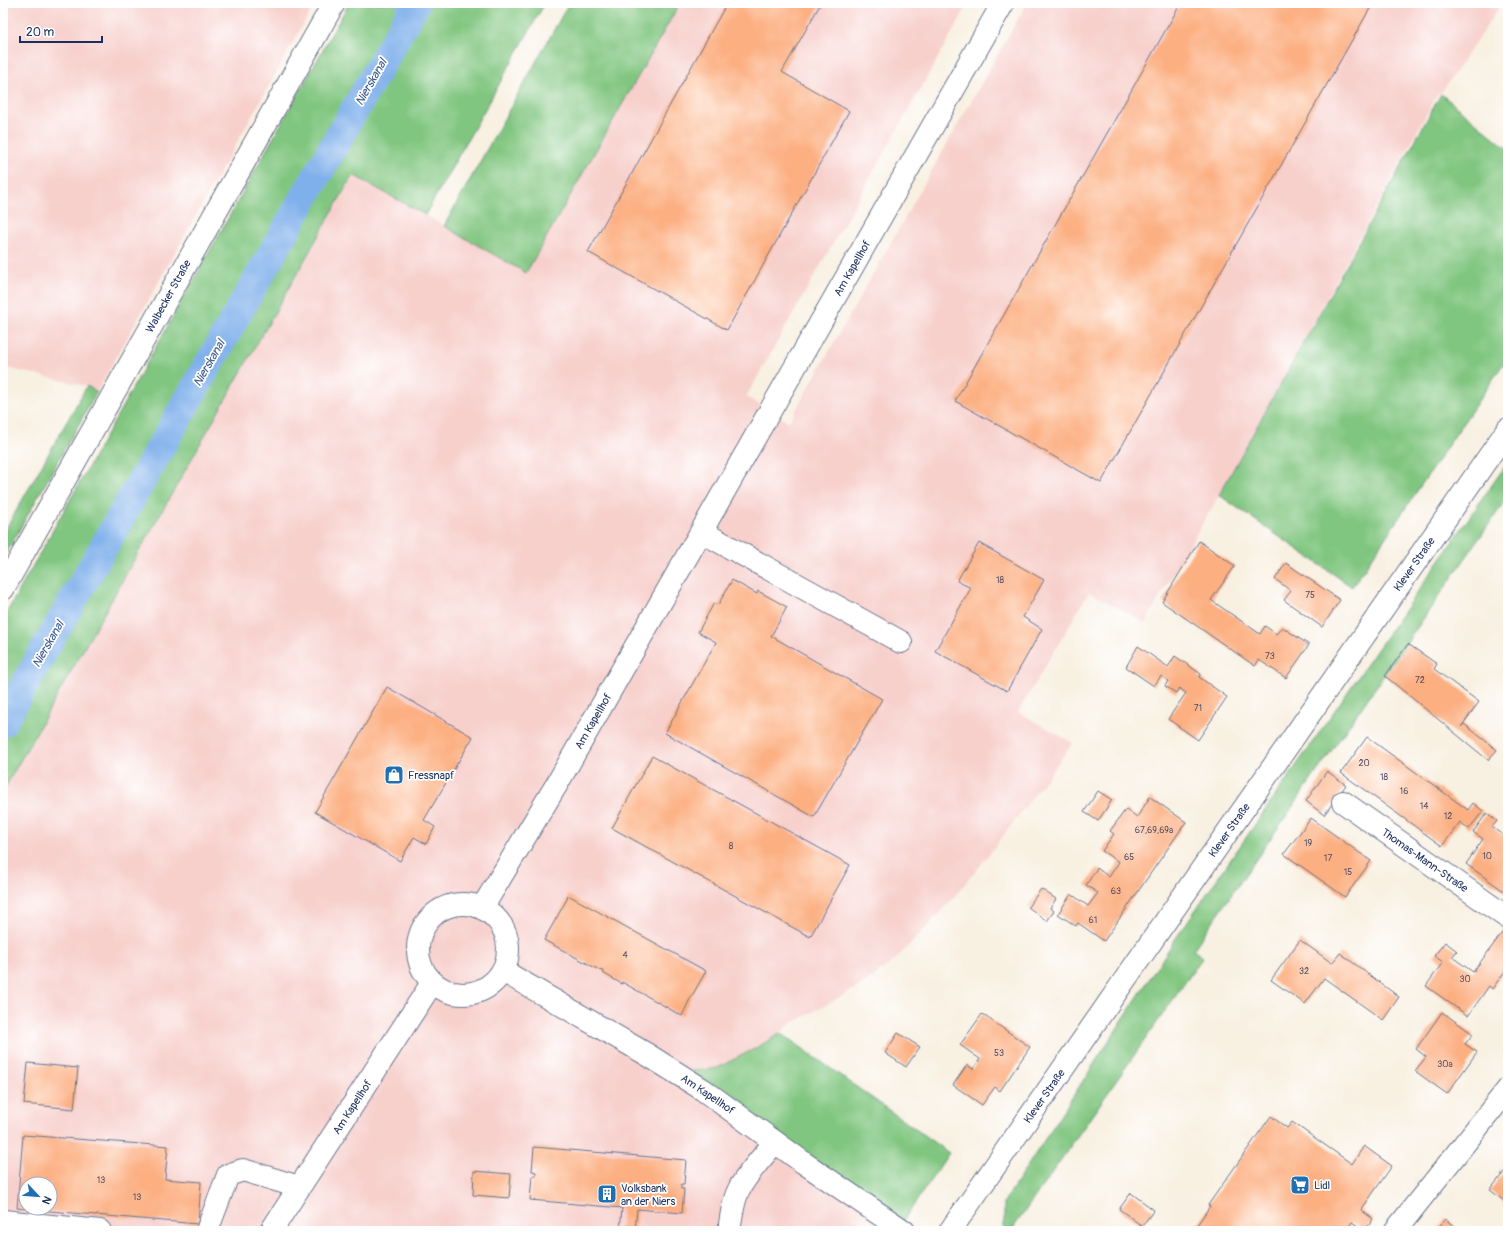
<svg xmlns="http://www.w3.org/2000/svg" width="1511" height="1234" viewBox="0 0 1511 1234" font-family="Pangolin,sans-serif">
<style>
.built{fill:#f7d0cc;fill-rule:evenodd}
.green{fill:#81c680;stroke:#4e7a6f}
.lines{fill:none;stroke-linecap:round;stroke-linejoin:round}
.canal{stroke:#80b0eb;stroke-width:29}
.building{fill:#fcaf81}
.minor-casing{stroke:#68738c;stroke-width:24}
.major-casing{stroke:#68738c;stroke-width:24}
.minor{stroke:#fff;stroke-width:22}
.major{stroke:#fff;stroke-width:22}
.labels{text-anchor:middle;stroke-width:3.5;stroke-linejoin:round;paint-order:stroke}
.number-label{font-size:9px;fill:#534f67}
.street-label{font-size:11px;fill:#1b2f5e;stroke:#fff}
.poi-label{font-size:11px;fill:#1b2f5e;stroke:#fff;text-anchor:start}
.water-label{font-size:12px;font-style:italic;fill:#3e5c8f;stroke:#fff}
</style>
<rect width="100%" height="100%" fill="#fff"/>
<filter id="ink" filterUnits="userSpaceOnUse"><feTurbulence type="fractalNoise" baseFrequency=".025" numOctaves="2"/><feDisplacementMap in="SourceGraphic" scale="8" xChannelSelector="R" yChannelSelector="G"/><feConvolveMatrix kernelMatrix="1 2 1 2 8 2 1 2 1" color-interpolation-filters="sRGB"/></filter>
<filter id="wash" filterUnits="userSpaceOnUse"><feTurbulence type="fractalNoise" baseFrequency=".012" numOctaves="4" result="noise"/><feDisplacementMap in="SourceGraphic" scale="16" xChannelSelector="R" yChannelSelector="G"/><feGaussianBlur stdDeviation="0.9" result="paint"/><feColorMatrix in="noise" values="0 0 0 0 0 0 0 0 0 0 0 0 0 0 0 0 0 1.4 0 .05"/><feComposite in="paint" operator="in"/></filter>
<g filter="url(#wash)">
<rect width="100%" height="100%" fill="#f8f0e1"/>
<g class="built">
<polygon points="3,3 315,3 97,392 86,386 3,367"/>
<path d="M680,3H969L746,397L789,422L1027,3H1502L1441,93H1438L1219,495L1145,623L1089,592L1018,712L1073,743L988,856L954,897L923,931L894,961L862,985L789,1025L781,1033L756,1048L717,1068L678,1073L896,1231H3V791L354,175L526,272ZM26,1184H50V1208H26Z"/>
</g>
<g class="green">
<polygon points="349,3 545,3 425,215 353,175 3,791 3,619"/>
<polygon points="569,3 680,3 526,273 444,226"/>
<polygon points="1441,94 1508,149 1508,357 1352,587 1219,495"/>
<polygon points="87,386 97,392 3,559 3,534"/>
<polygon points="1508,462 1508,497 1193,950 1203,957 1011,1231 1004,1231 1004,1202 1176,938"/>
<polygon points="781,1033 949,1153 899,1227 677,1073 717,1068 756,1048"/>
</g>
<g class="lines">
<polyline class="canal" points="3,722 416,3"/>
</g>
<g id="blocks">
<g class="building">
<polygon points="727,3 821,3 782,72 849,111 727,330 588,252"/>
<polygon points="1181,3 1373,3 1101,483 955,401"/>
<polygon points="1199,541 1235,566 1211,600 1260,634 1265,626 1276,634 1282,627 1309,645 1286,678 1259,660 1255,666 1162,602"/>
<polygon points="979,543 1044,580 1023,617 1042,629 1007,691 935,651 971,588 957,581"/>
<polygon points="1286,563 1340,600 1322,627 1284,600 1291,591 1275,579"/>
<polygon points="732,580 757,594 758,591 787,607 771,636 882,699 814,817 665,733 716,642 698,632 714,603 718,605"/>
<polygon points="1408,644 1437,664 1434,669 1479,702 1461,727 1464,724 1497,750 1488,760 1385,676"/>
<polygon points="1138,646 1168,667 1175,656 1201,674 1199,677 1227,697 1198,740 1168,719 1186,693 1179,688 1176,693 1165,686 1168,681 1161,676 1154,686 1126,667"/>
<polygon points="387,687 473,737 424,820 435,827 426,844 414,837 400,861 315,812"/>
<polygon points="1367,737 1468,810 1473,803 1483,811 1469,829 1460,822 1442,846 1341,773"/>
<polygon points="652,756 850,865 810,937 612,828"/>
<polygon points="1327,771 1346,785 1324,815 1306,801"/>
<polygon points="1098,791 1112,800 1098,821 1084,812"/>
<polygon points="1150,797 1186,822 1104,941 1078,923 1076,926 1058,914 1071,894 1088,906 1098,893 1086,885 1097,868 1109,877 1119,862 1102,851 1114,834 1110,831 1126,809 1137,817"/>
<polygon points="1487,813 1497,821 1492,827 1508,839 1508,894 1466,864 1483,839 1473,832"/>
<polygon points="1311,818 1371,861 1345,897 1284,854"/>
<polygon points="1041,889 1056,899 1050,908 1054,911 1047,921 1028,907"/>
<polygon points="568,895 706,971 689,1001 682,1016 622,982 622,984 603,973 604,972 601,970 601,971 544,940 567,899"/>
<polygon points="1505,929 1508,931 1508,967 1492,989 1489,986 1468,1016 1426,986 1443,962 1434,956 1445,942 1457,951 1452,957 1473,972"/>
<polygon points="1300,940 1332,963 1340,953 1399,997 1383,1020 1324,978 1305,1004 1271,980"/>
<polygon points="1442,1012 1473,1034 1465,1044 1477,1052 1447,1094 1415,1071 1426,1057 1416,1049"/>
<polygon points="982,1014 1030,1047 1000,1091 995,1087 982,1105 953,1085 967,1065 973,1069 980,1059 960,1045"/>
<polygon points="898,1033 920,1047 906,1067 885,1053"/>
<polygon points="28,1063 78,1068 74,1109 24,1104"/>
<polygon points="1271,1116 1287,1128 1292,1122 1352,1164 1364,1146 1392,1166 1361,1210 1373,1219 1365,1231 1352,1222 1346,1231 1193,1231 1210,1206 1208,1205"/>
<polygon points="23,1135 168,1146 165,1179 201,1182 198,1224 27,1209 27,1208 50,1208 50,1184 26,1184 26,1209 17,1208"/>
<polygon points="534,1147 686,1160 684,1184 681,1184 681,1189 684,1189 682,1213 637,1209 635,1231 620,1231 622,1208 530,1200 532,1176 536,1176 536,1172 532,1171"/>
<polygon points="1508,1167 1508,1204 1490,1190"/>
<polygon points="474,1171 511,1174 509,1198 473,1195"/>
<polygon points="1131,1193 1154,1210 1142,1226 1119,1209"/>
<polygon points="1445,1219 1459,1230 1458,1231 1436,1231"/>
</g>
</g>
</g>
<g filter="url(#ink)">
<use href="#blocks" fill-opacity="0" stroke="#68738c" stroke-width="1"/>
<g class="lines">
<g class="minor-casing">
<g id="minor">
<polyline points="702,532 901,642"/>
<polyline points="3,589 334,3"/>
<polyline points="1343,802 1508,918"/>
<circle cx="463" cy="949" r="45"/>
<polyline points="482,908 557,784 1003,3"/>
<polyline points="503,971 648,1055 702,1089 804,1163 904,1231"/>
<polyline points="3,1221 100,1231"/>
<polyline points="208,1231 208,1228 228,1175 243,1170 299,1187"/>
<polyline points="271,1231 432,983"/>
<path d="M729,1231C731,1217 733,1201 739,1189C748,1172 763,1157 775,1142"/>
<polyline points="1395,1231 1508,1089"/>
</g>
</g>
<g class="major-casing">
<polyline id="major" points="950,1231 1508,429"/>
</g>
<use href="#minor" class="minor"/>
<use href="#major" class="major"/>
</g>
</g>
<defs>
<g id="shop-square" transform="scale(1)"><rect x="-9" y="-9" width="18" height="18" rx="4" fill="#1f6fb2" stroke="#fff"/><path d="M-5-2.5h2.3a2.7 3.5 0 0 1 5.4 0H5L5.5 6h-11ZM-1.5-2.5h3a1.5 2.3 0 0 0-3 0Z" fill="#fff"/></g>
<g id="supermarket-square" transform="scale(1)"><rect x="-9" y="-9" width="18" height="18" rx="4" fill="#1f6fb2" stroke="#fff"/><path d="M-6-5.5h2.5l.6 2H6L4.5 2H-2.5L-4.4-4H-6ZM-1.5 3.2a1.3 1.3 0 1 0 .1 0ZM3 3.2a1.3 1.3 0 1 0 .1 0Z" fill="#fff"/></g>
<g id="building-square" transform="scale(1)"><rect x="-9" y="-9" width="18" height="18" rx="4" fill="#1f6fb2" stroke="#fff"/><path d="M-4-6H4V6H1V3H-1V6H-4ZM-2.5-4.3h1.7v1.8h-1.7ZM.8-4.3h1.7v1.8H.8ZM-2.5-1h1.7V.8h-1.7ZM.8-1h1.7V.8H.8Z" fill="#fff"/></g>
</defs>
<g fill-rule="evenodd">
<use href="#shop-square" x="394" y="775"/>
<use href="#supermarket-square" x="1300" y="1185"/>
<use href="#building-square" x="607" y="1194"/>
</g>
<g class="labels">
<g class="number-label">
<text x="1000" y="583">18</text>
<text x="1310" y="598">75</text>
<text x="1270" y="659">73</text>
<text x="1420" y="683">72</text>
<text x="1198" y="711">71</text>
<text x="1364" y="766">20</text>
<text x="1384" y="780">18</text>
<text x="1404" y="794">16</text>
<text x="1424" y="809">14</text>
<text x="1448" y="819">12</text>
<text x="1154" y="833">67,69,69a</text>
<text x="1308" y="846">19</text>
<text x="731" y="849">8</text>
<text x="1487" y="859">10</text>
<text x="1129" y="860">65</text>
<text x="1328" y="861">17</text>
<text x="1348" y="875">15</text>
<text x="1116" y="894">63</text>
<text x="1093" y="923">61</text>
<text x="625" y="958">4</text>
<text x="1304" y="974">32</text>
<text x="1465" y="982">30</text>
<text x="999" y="1056">53</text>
<text x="1445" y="1067">30a</text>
<text x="101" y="1183">13</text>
<text x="137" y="1200">13</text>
</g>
<g class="street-label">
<text transform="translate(852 268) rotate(-60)" y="4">Am Kapellhof</text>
<text transform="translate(168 296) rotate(-61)" y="4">Walbecker Straße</text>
<text transform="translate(1414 564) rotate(-55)" y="4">Klever Straße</text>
<text transform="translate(593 721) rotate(-60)" y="4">Am Kapellhof</text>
<text transform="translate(1229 830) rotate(-55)" y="4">Klever Straße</text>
<text transform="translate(1425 860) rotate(35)" y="4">Thomas-Mann-Straße</text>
<text transform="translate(708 1094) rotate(34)" y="4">Am Kapellhof</text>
<text transform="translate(1044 1096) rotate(-55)" y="4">Klever Straße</text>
<text transform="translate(352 1107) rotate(-57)" y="4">Am Kapellhof</text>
</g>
<g class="poi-label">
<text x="408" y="779">Fressnapf</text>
<text x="1314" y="1189">Lidl</text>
<text x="621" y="1192">Volksbank<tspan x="621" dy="13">an der Niers</tspan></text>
</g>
<g class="water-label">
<text transform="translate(371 82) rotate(-60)" y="4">Nierskanal</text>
<text transform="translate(209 363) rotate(-60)" y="4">Nierskanal</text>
<text transform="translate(48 644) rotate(-60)" y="4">Nierskanal</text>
</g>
</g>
<rect width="1511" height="1234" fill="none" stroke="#fff" stroke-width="16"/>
<g transform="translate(38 1196) rotate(116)"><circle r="19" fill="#ffffff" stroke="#a4acbf"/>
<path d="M0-3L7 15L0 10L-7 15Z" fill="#1f6fb2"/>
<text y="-6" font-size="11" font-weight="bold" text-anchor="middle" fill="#1b2f5e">N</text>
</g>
<path d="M20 36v6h82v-6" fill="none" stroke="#1b2f5e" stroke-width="2"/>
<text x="26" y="36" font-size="12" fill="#1b2f5e" stroke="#ffffff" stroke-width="3" paint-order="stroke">20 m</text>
</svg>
